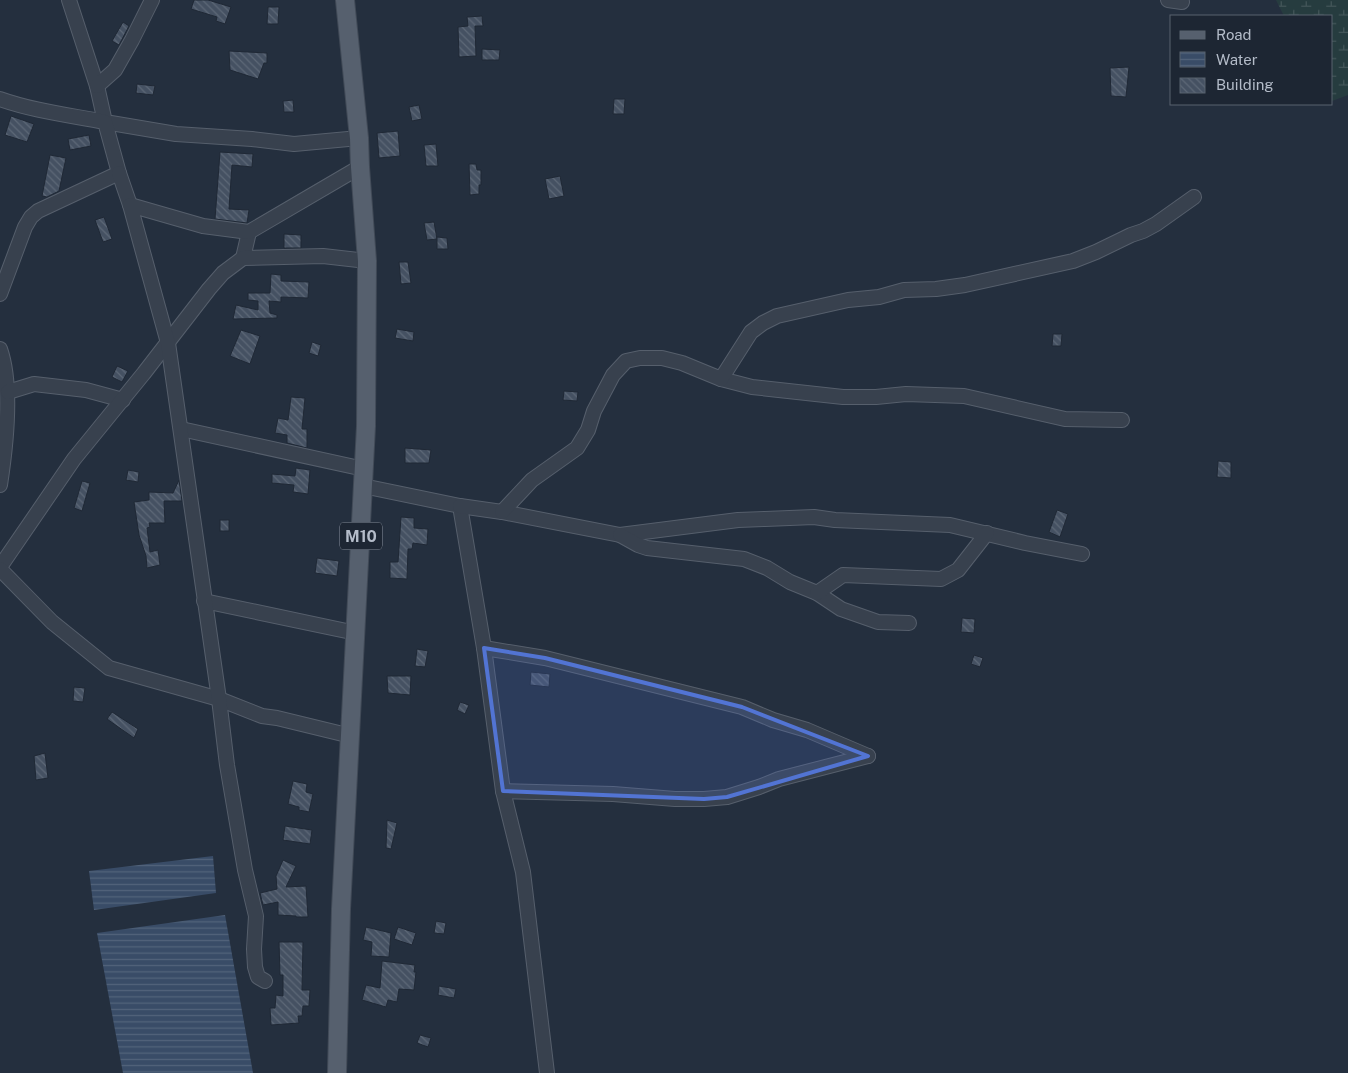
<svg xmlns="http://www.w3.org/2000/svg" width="1348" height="1073" viewBox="0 0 1348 1073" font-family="'Public Sans',sans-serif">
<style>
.wetland{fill:url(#wetland-marsh)}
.water{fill:url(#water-rules)}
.building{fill:url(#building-back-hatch);stroke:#1f2835}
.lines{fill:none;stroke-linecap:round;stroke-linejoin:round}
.minor-casing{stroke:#565f6c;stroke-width:16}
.major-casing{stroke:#414a57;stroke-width:20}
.minor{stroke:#38414e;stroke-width:14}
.major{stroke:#56606e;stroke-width:18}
.marked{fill:#5274d3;fill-opacity:0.2;stroke:#5274d3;stroke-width:4;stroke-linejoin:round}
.labels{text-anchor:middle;stroke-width:5;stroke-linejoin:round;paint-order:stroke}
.shield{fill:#1d2633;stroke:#878f9c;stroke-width:1}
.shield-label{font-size:16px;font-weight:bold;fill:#b4bcc9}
</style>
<defs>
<pattern id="wetland-marsh" width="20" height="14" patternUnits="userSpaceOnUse" patternTransform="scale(1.25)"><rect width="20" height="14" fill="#263c3f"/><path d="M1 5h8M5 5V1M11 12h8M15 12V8" fill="none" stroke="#435659"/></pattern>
<pattern id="water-rules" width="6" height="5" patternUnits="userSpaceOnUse" patternTransform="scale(1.25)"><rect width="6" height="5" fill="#394c67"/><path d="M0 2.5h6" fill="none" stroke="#53647b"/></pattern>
<pattern id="building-back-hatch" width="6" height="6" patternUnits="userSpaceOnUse" patternTransform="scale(1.25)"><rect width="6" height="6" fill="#455162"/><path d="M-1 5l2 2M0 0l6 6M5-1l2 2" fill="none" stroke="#5d6877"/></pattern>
</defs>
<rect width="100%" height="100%" fill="#242f3e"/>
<polygon class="wetland" points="1276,0 1348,0 1348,95 1332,101 1332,16 1284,16"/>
<g class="water">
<polygon points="213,856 216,893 94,910 89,871"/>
<polygon points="225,915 253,1073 123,1073 97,933"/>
</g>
<g class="building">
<polygon points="194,0 208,0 231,7 225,24 216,21 217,17 191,9"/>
<polygon points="268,7 279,7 278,24 267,24"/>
<polygon points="482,16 483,26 475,26 476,56 459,57 458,27 468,26 467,17"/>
<polygon points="123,22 129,26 119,45 112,41"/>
<polygon points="482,49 500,50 499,60 482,60"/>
<polygon points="229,51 267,53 267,63 264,63 258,79 230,70"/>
<polygon points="1129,67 1126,97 1111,96 1110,68"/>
<polygon points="137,84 155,86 153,95 136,93"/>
<polygon points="614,99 625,99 624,114 613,114"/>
<polygon points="293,100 294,112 284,112 283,101"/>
<polygon points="419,105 422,119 412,121 409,107"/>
<polygon points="11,116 34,124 27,142 5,135"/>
<polygon points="398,131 400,156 379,158 377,133"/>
<polygon points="89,135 91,146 70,150 68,139"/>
<polygon points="436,144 438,166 426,166 424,145"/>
<polygon points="220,152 253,154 252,167 232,165 229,209 249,210 247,223 215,219"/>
<polygon points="50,155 66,158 59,191 47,197 42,196"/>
<polygon points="469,164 476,164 477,170 481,170 481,185 479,185 479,194 470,195"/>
<polygon points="560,176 564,196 549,199 545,179"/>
<polygon points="104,217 112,239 103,242 95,220"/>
<polygon points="434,222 437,239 427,240 424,223"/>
<polygon points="284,234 301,235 301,248 284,248"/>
<polygon points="437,237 447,238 448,249 437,249"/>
<polygon points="399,262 408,262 411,283 401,284"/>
<polygon points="271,274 281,275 281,281 309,282 308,298 281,297 281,302 269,301 270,313 277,315 277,318 233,319 236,305 258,310 258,301 248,300 248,293 270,293"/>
<polygon points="397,329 414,332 413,341 395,338"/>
<polygon points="241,330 260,336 250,364 230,356"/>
<polygon points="1053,334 1062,334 1061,346 1052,346"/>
<polygon points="312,342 321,345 318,356 309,353"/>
<polygon points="117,366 128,371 122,382 112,377"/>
<polygon points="564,391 578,392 577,401 563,400"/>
<polygon points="291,397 305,398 302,429 307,429 307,448 287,443 287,435 275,433 278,418 288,420"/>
<polygon points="405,448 431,450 429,463 405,463"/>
<polygon points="1218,461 1231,462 1231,478 1217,477"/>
<polygon points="296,468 310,470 308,494 293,492 294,485 272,483 272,474 295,476"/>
<polygon points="128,470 139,472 138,482 126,480"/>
<polygon points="179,480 182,501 164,501 165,523 149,523 150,527 147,528 150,552 158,550 160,565 147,568 146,556 139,535 134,502 149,500 149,492 173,493"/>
<polygon points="82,481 90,483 82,511 74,508"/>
<polygon points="1057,510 1068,514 1060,537 1049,532"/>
<polygon points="401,517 414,518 414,528 428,529 427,545 413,543 412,549 408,549 407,579 390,578 390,562 398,562"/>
<rect x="220" y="520" width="9" height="11"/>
<polygon points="317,558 339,561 337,576 315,573"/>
<polygon points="962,618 975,619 974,633 961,632"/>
<polygon points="417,649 428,651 425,667 415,666"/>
<polygon points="974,655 983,658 980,667 971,664"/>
<polygon points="531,672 550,674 549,687 530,685"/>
<polygon points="387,676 411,676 410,695 388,693"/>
<polygon points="74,687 85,688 83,702 73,701"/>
<polygon points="460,702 469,705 465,714 457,710"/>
<polygon points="112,712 138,729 134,738 107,719"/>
<polygon points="45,753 48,778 36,780 34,756"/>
<polygon points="293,781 307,784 306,792 313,794 309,812 299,810 299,807 288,804"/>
<polygon points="387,820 397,823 391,849 386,848"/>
<polygon points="285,826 312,830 310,844 283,840"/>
<polygon points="283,860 296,866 286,887 306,886 308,917 296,917 296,916 278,915 278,902 263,905 260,893 277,889 276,876"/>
<polygon points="436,921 446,923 444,934 434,933"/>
<polygon points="366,927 391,933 389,957 371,956 372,942 363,940"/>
<polygon points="398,927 416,933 412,945 394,939"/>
<polygon points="279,942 303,942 302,990 310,990 309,1006 303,1006 302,1016 298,1016 299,1023 271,1025 270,1008 275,1008 276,995 283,996 283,975 280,975"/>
<polygon points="382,961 415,965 414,972 416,972 414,990 399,989 397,1002 388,1000 386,1007 362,1000 366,985 380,988"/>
<polygon points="439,986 456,989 454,998 438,995"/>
<polygon points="420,1035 431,1038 428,1047 417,1043"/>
</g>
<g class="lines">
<g class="minor-casing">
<g id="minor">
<polyline points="69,0 97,86 105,122 176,134 252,139 294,144 359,138"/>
<polyline points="1168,0 1182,2"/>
<polyline points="97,86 115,70 132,40 152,0"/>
<path d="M0,99C34,111 69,115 105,122L119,173L38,211L31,217L25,227L0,294"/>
<polyline points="119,173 130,205"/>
<polyline points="243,258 249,232"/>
<path d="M0,349C13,386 6,446 0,485"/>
<polyline points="721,379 752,387 843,397 876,397 906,394 964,396 1065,419 1122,420"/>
<polyline points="8,392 34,384 86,390 123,400"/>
<polyline points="181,429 364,469"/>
<polyline points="363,486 460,506 484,648 503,791 523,872 547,1073"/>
<polyline points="460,506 502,512 620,535 738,520 765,519 814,517 835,520 950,525 1025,543 1082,554"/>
<polyline points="502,512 532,480 577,448 588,430 594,411 613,375 626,361 640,358 662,358 682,363 721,379 751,332 763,323 777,316 848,300 879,297 904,290 936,289 965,285 1073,261 1096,252 1131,235 1143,231 1156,224 1194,197"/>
<polyline points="620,535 638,545 647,548 744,559 767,568 790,582 817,593 841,609 878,622 909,623"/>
<polyline points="0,567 74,459 144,373 209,289 223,273 243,258 323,256 367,261"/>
<polyline points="0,569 52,622 109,668 219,699 262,716 277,718 351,736"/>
<polyline points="817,593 843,575 941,579 958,570 987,533"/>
<polyline points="204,601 356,633"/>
<polyline points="484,648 545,658 742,707 773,720 807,730 868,756"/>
<polyline points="503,791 613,794 675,799 704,799 727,797 759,787 779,779 868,756"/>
<polyline points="265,981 258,977 255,967 254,949 256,916 245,870 227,765 219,699 168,343 130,205 203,226 249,232 360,167"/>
</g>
</g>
<g class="major-casing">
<polyline id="major" points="337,1073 341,909 366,426 367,261 360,167 359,138 345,0"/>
</g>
<use href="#minor" class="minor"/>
<use href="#major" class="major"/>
</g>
<path class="marked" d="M484,648L545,658L742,707L868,756L727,797L704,799L503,791Z"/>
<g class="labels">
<rect class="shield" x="340" y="522.5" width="42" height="27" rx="4"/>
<g class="shield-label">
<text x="361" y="542">M10</text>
</g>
</g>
<rect x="1170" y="15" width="162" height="90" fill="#1d2633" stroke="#59626f"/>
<rect x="1180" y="31" width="25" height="8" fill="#56606e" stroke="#59626f"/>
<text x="1216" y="40" font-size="15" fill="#b4bcc9">Road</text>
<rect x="1180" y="52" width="25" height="15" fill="url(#water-rules)" stroke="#59626f"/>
<text x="1216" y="65" font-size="15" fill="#b4bcc9">Water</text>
<rect x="1180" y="78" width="25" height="15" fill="url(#building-back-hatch)" stroke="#59626f"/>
<text x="1216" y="90" font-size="15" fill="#b4bcc9">Building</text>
</svg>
